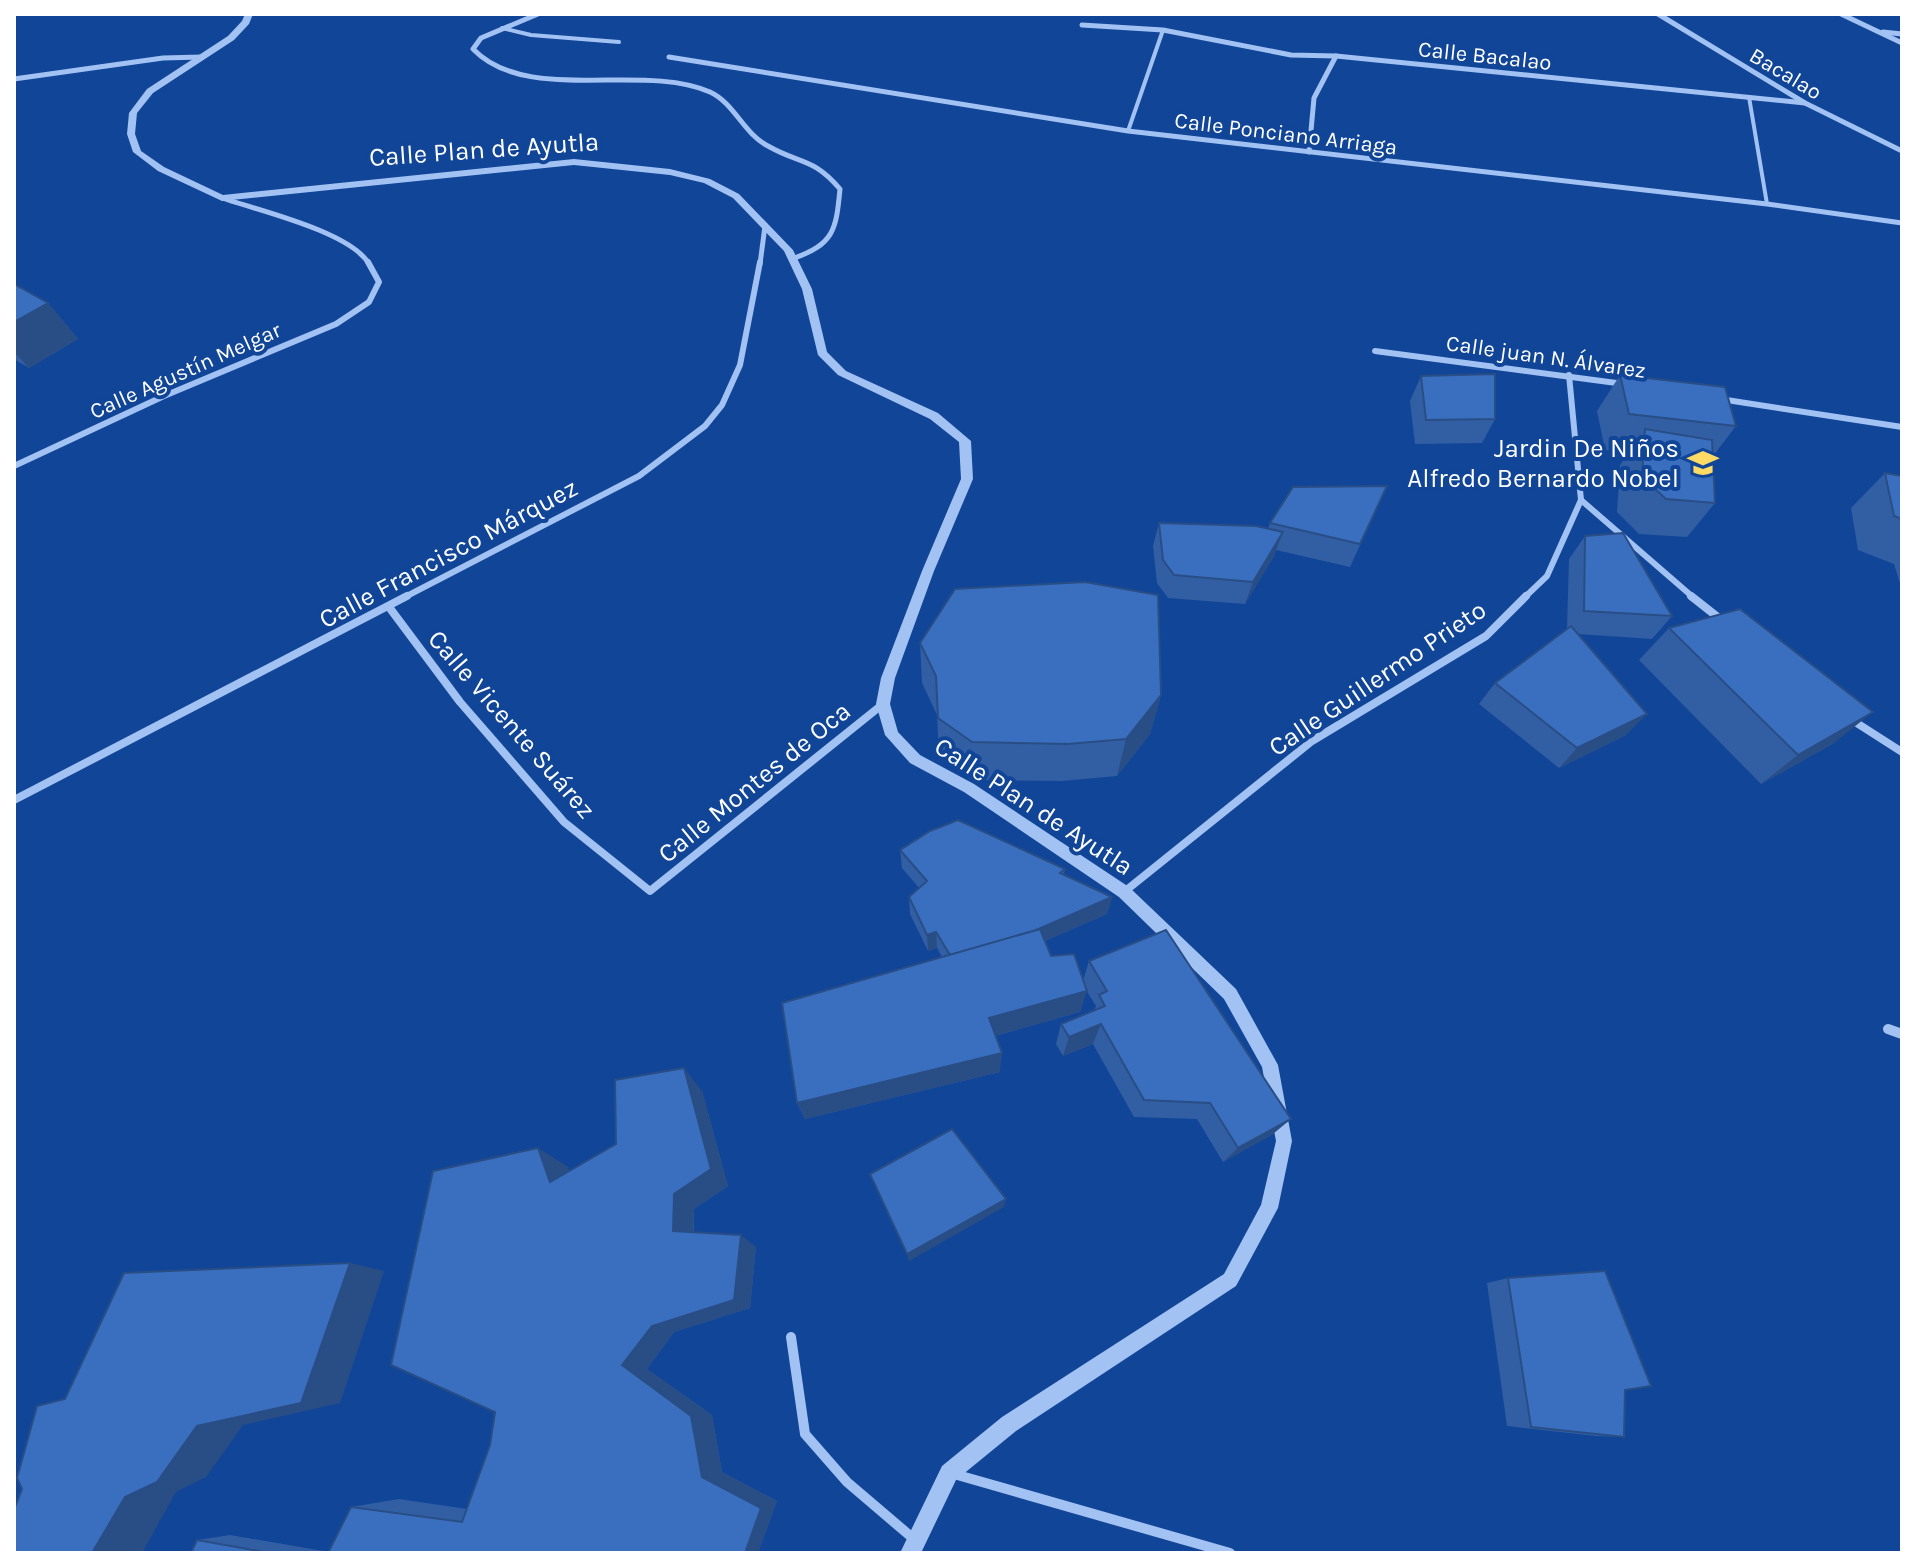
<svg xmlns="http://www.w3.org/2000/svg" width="1916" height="1567" viewBox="0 0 1916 1567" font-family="Karla,sans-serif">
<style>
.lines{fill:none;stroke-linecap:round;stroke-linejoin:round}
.service{stroke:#a2c2f3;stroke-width:4}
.pedestrian{stroke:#a2c2f3;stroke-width:4}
.minor-far3{stroke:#a2c2f3;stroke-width:5}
.minor-far2{stroke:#a2c2f3;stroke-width:6}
.minor-far1{stroke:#a2c2f3;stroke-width:8}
.minor{stroke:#a2c2f3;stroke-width:10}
.tertiary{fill:#a2c2f3;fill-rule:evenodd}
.wall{fill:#325fa4}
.shaded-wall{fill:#294e86}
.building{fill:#3a6fbf;stroke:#294e86;stroke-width:2}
.labels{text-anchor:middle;stroke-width:8;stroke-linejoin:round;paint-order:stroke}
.far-street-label{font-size:22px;fill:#fff;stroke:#114597}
.street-label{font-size:26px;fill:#fff;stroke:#114597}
.poi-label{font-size:26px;fill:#fff;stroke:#114597;text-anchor:end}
</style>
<rect width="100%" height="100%" fill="#114597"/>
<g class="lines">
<polyline class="service" points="502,28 531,35 619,42"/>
<g class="pedestrian">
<polyline points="1749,97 1767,204"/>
<polyline points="1128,131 1163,30"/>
</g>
<g class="minor-far3">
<path d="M538,14L481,38L473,49C527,105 642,62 710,92C734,103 744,134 768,146C799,164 813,157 840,189C836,231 834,244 792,259"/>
<polyline points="1658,14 1805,103 1902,151"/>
<polyline points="1841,14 1902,43"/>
<polyline points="1082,25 1163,30 1291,55 1336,56 1805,103"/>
<polyline points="1883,32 1902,34"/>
<polyline points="669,57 1128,131 1767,204 1902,223"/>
<polyline points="14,79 163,58 202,57"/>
<polyline points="1309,152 1314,98 1336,56"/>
<path d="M222,198C257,210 351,232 369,264"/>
<polyline points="760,264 765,226"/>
</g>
<g class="minor-far2">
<polyline points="1375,351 1624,384"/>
<polyline points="1569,375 1581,500 1694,598"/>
<polyline points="1720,399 1902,427"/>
<polyline points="14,466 164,396 336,324 369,302 379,282 368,262"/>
<polyline points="403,598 639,476 705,426 722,405 740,365 760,262"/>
<polyline points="1524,598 1547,576 1581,500"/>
</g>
<g class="minor-far1">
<polyline points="1691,596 1724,622"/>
<polyline points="389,607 460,702 564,822 650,891 883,704"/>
<polyline points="1852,720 1902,752"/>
<polyline points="14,800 407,596"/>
<polyline points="1124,892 1312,741 1486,636 1526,596"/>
</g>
<g class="minor">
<polyline points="1888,1029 1902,1034"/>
<polyline points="791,1337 805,1434 847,1482 915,1540"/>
<polyline points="954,1474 1230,1553"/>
</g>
<polygon class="tertiary" points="245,14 253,14 249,24 234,40 153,93 137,113 135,134 141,151 164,167 223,195 574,159 670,169 710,179 739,194 793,250 812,289 827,352 846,371 938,413 971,441 973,479 934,571 895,678 890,704 898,732 920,755 974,784 1129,887 1236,989 1278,1065 1292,1141 1278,1208 1236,1286 1016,1431 956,1480 921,1553 900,1553 942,1466 1002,1417 1224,1274 1261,1205 1276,1141 1262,1067 1224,999 1119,897 964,792 910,763 885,735 876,704 881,678 922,571 961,479 959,442 930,419 838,375 818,355 802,289 784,251 733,198 704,183 670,175 574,165 222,201 158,171 133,152 127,134 129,113 147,89 228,36 242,21"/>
</g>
<g class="wall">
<polygon points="14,284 48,303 78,339 29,368 14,359"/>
<polygon points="1620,375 1736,426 1713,456 1715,503 1687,537 1639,534 1617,512 1620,465 1629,452 1605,450 1597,411"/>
<polygon points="1421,376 1495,419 1482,443 1415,444 1410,401"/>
<polygon points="1885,473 1902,476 1902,590 1894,564 1858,550 1851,508"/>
<polygon points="1387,486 1350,567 1276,550 1274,556 1245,604 1168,598 1157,583 1153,546 1159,523 1268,529 1270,523"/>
<polygon points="1585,536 1672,616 1652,639 1578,634 1626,735 1559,768 1479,704 1495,683 1567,629 1569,559"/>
<polygon points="1669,628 1834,743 1761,784 1639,660"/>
<polygon points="920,643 1161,695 1150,734 1117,776 1062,781 971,780 939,756 937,715 922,683"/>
<polygon points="900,850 1065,869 1064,875 1112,897 1107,914 1045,941 1051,956 1083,981 1089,961 1273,1134 1223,1162 1197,1119 1134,1117 1093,1044 1063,1056 1056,1044 1061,1024 1094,1011 1096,1006 1086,990 1080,1012 995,1036 1000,1072 805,1119 797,1103 942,957 937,948 928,951 910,914 909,897 919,888 902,868"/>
<polygon points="702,1091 728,1186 694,1209 694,1232 756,1247 750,1308 674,1332 647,1369 712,1415 722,1472 777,1501 758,1553 191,1553 197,1540 230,1535 329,1552 351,1507 399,1499 467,1509 490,1445 567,1166 569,1171 616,1144"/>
<polygon points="1508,1278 1625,1390 1624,1437 1596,1436 1507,1426 1487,1283"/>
</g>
<g class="shaded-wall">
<polygon points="14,291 48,303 78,339 29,368 14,352"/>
<polygon points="1283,532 1274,556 1245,604 1253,582"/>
<polygon points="1161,695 1150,734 1117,776 1126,739"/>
<polygon points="1873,712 1834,743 1761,784 1798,755"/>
<polygon points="1647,714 1626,735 1559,768 1577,748"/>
<polygon points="1112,897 1107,914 1031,947 950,956"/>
<polygon points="936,932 937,948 928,951 927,935"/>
<polygon points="1087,991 1080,1012 987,1038 989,1018"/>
<polygon points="1101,1024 1093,1044 1063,1056 1069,1037"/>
<polygon points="1002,1053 1000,1072 805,1119 797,1103"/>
<polygon points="684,1068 702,1091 728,1186 694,1209 693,1244 673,1231 674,1194"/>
<polygon points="1291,1119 1273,1134 1223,1162 1238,1148"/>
<polygon points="538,1148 567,1166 579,1198 550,1182"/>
<polygon points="1006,1199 1004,1207 909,1261 907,1254"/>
<polygon points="741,1235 756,1247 750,1308 674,1332 647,1369 712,1415 722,1472 777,1501 758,1553 745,1553 702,1477 622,1365 652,1326"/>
<polygon points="350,1263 384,1271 340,1403 243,1425 206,1477 176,1492 142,1553 92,1553 125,1497"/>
</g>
<g class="building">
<polygon points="14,284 48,303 14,322"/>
<polygon points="1495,374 1495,419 1426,420 1421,376"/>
<polygon points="1620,375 1725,387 1736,426 1629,414"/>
<polygon points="1645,429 1712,440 1715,503 1666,499 1642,477"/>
<polygon points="1885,473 1902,476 1902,519 1894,516"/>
<polygon points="1387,486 1360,544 1270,523 1293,487"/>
<polygon points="1159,523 1256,526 1283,532 1253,582 1174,575 1163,560"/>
<polygon points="1623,533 1672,616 1584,611 1585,536"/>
<polygon points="1085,582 1158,595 1161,695 1126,739 1068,744 972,742 938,718 936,676 920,643 955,589"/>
<polygon points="1740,609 1873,712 1798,755 1669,628"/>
<polygon points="1571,626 1647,714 1577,748 1495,683"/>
<polygon points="958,820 1065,869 1060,873 1112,897 1034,931 950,955 936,932 927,935 909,897 927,881 900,850 930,831"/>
<polygon points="1040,929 1051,956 1074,954 1087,991 989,1018 1002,1053 797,1103 782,1003"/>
<polygon points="1166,930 1291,1119 1238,1148 1210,1103 1144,1100 1101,1024 1069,1037 1061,1024 1105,1006 1099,995 1107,991 1089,961"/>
<polygon points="684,1068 711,1169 674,1194 673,1231 741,1235 734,1300 652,1326 622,1365 691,1416 702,1477 761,1508 745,1553 328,1553 351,1507 462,1522 490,1445 495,1412 391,1365 433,1171 538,1148 550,1182 616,1144 615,1080"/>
<polygon points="952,1129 1006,1199 907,1254 870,1174"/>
<polygon points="350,1263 301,1403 197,1426 157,1482 125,1497 92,1553 14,1553 14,1510 22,1489 17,1478 37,1406 65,1399 124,1273"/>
<polygon points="1605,1271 1651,1386 1625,1390 1624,1437 1531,1427 1508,1278"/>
<polygon points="197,1540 270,1553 191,1553"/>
</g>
<defs>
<g id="school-bare" transform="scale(2.4)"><path d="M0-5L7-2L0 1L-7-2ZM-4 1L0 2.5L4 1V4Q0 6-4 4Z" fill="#ffda64" stroke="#114597" stroke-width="2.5" paint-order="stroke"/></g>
</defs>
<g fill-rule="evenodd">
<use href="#school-bare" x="1703" y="463"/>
</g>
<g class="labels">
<g class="far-street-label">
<text transform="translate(1485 55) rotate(6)" y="8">Calle Bacalao</text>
<text transform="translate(1786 73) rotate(31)" y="8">Bacalao</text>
<text transform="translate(1286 133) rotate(7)" y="8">Calle Ponciano Arriaga</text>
<text transform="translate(1546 356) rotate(8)" y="8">Calle juan N. Álvarez</text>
<text transform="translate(185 370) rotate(-24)" y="8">Calle Agustín Melgar</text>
</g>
<g class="street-label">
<text transform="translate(484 149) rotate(-4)" y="9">Calle Plan de Ayutla</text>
<text transform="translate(448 553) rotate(-28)" y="9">Calle Francisco Márquez</text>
<text transform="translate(1377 678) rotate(-34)" y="9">Calle Guillermo Prieto</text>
<text transform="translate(512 724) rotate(49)" y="9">Calle Vicente Suárez</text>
<text transform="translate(754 782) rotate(-39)" y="9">Calle Montes de Oca</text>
<text transform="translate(1034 806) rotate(33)" y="9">Calle Plan de Ayutla</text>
</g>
<g class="poi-label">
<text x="1679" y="457">Jardin De Niños<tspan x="1679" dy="30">Alfredo Bernardo Nobel</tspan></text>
</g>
</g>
<rect width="1916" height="1567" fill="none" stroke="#ffffff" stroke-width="32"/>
</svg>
